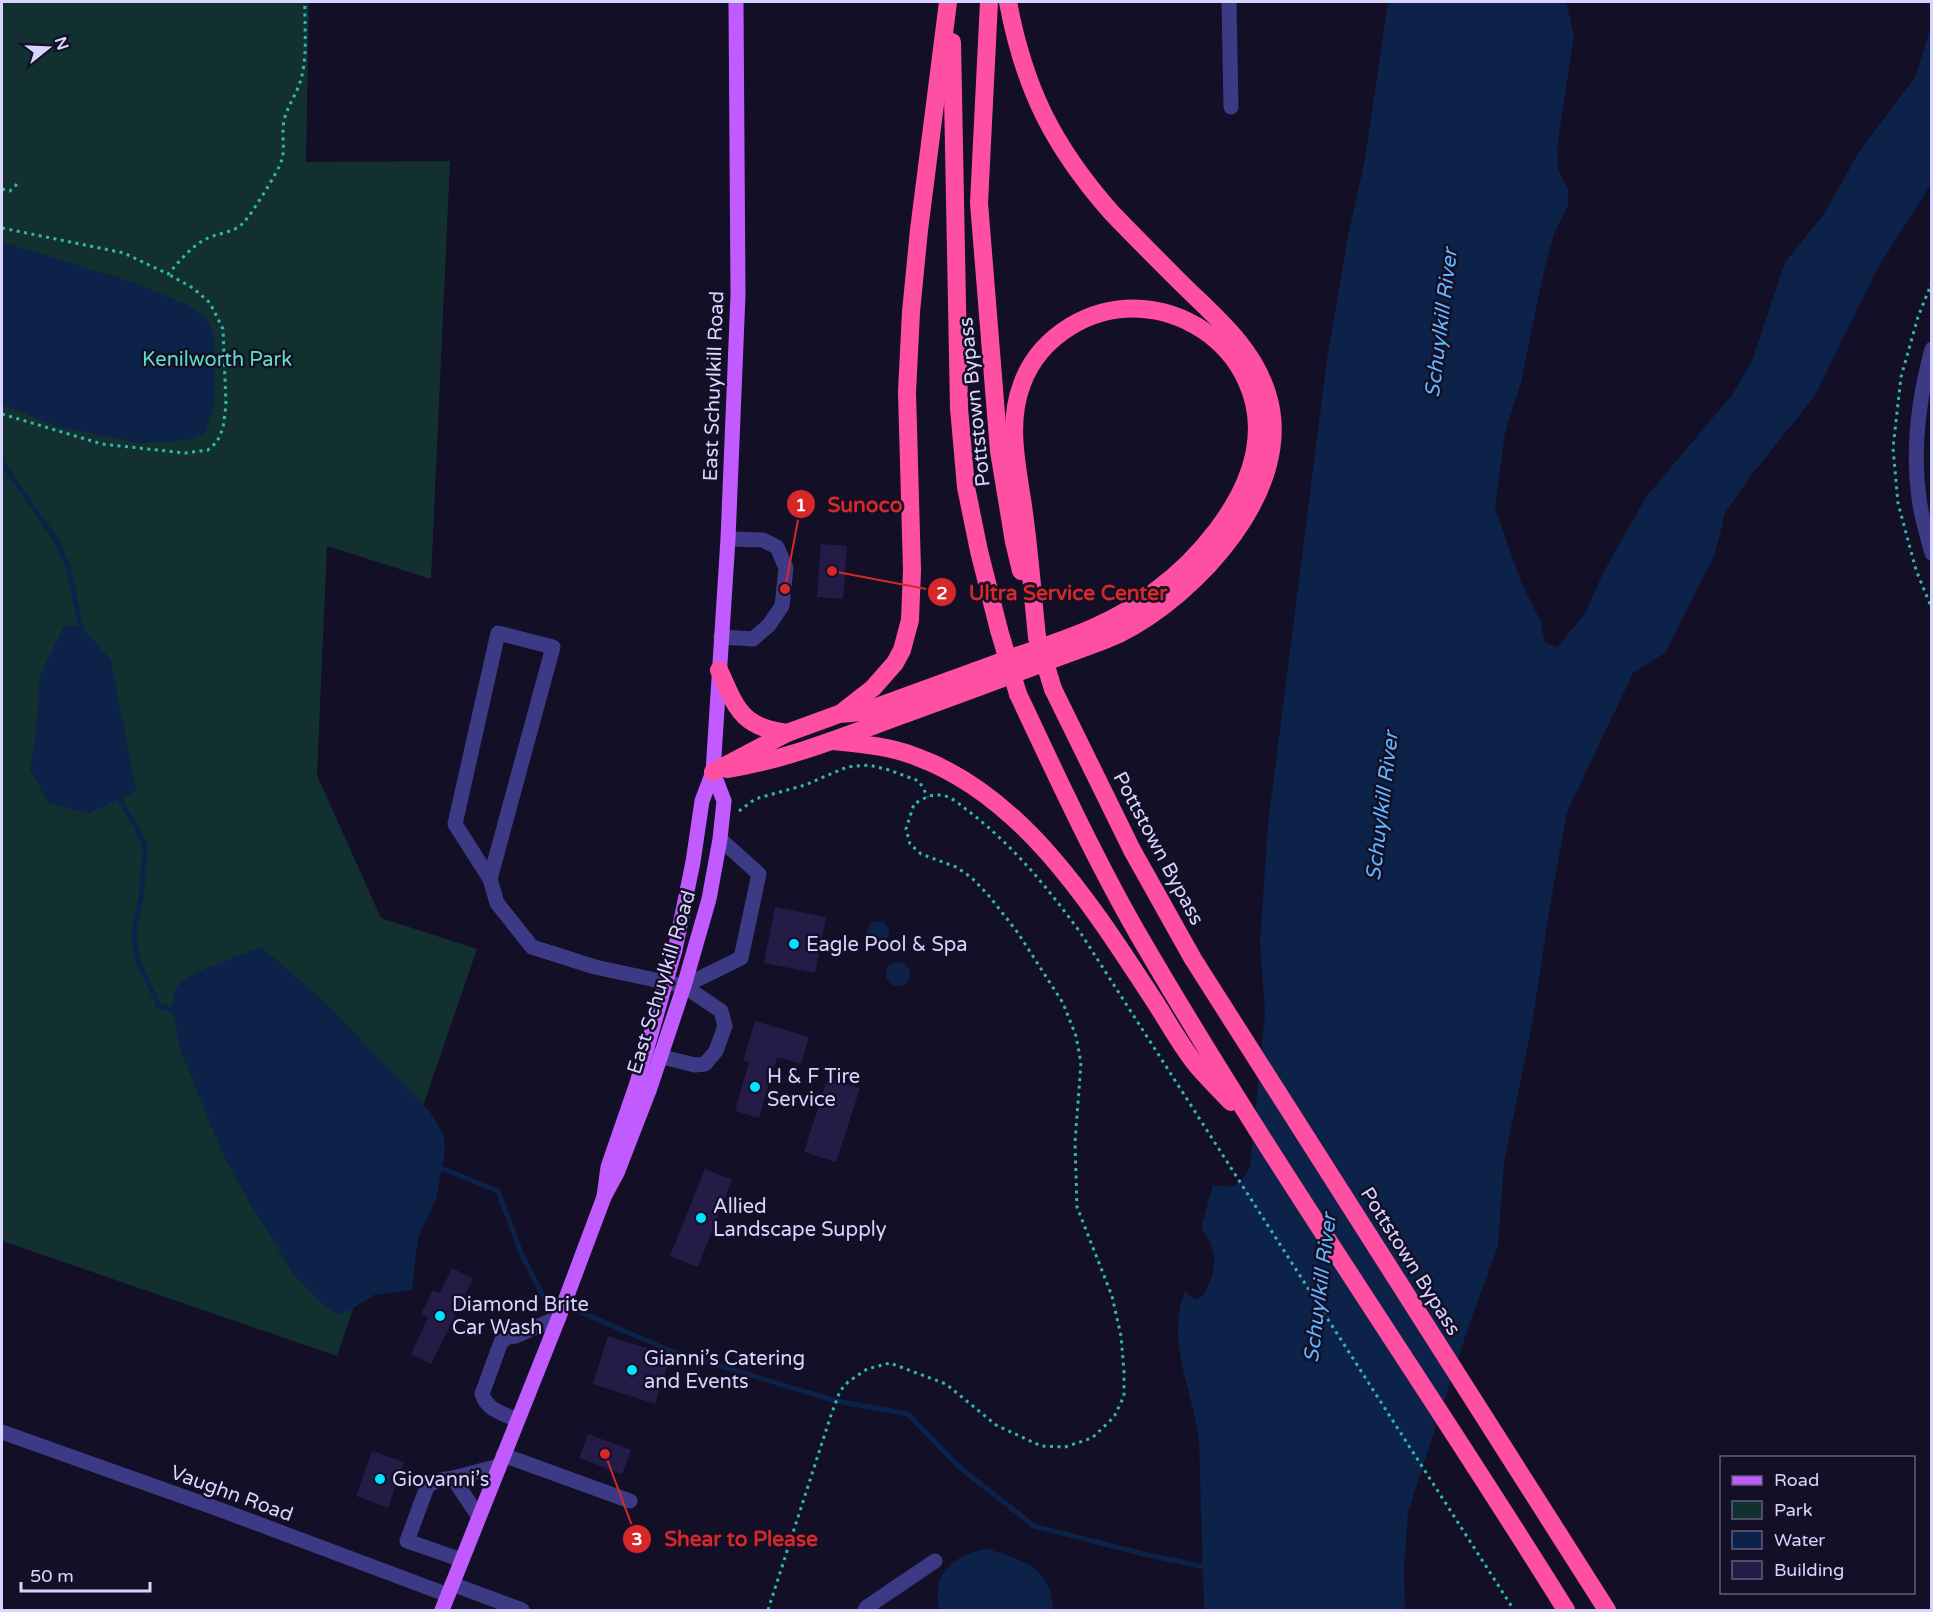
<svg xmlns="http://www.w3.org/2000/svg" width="1933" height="1612" viewBox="0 0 1933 1612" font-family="'Varela Round',sans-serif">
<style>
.green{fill:#12302f}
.water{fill:#0c2248}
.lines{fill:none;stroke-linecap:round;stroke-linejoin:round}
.stream{stroke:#0c2248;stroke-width:5}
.building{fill:#241b47}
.path{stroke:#2fb8b0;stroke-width:3;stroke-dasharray:3 4.5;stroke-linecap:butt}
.minor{stroke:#3d3a85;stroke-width:15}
.major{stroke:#c25bff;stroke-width:15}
.highway{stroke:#ff4fa3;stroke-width:18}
.highway-bridge{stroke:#ff4fa3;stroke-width:18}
.poi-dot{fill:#00e5ff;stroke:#130f26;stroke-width:2}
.labels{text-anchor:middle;stroke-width:5;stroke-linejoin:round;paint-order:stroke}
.park-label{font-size:20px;fill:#5fe0c0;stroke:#130f26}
.street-label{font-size:20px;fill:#d9d4ff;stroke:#130f26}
.poi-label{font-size:20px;fill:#d9d4ff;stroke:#130f26;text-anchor:start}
.water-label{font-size:21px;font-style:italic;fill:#62b6ff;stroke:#130f26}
.leader{fill:none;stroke:#d62828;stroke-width:2}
.callout-dot{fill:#d62828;stroke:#130f26;stroke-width:2}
.mark-label{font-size:18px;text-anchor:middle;font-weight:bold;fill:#fff}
.callout-label{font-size:21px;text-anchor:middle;font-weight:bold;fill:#d62828;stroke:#130f26;stroke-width:5;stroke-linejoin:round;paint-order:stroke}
</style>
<rect width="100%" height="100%" fill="#130f26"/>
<polygon class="green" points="2,2 309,2 306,162 450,161 431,579 327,546 317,775 381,918 477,949 337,1356 2,1241"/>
<g class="water">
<path d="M1388,2H1566L1574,35L1557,148L1558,169L1568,190V206L1554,234L1544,271L1521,382L1505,433L1495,508L1521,582L1540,620L1545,642L1557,647L1585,614L1603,573L1646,497L1732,395L1752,361L1785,262L1824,214L1859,152L1915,77L1931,27V184L1880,264L1814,397L1750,477L1725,513L1715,554L1665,653L1633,673L1567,812L1550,906L1532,1025L1504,1162L1498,1246L1470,1322L1408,1512L1404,1570L1405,1610H1204L1199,1441C1193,1389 1165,1343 1185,1291L1195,1300L1204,1295L1212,1276L1215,1258L1209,1239L1201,1228L1213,1185C1235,1188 1239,1187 1250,1167L1265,1013L1260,942L1268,824L1327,359L1348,236L1365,159Z"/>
<polygon points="2,242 129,281 188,305 207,319 215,338 214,404 205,433 189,440 140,443 56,426 2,404"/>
<polygon points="64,626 80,626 111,660 136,791 88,814 49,803 30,770 36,733 40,675"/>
<circle cx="878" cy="932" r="11"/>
<polygon points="261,947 324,1001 430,1112 444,1135 445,1153 436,1199 418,1238 412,1290 374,1295 349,1311 337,1314 322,1304 294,1275 245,1195 221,1150 180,1049 172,1009 174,992 181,981 202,970"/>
<circle cx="898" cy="974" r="12"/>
<path d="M988,1549C1022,1560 1053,1568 1053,1610H940C929,1575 955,1553 988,1549Z"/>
</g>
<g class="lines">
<g class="stream">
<polyline points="2,463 56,540 68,566 82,632"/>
<polyline points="116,794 134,823 145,846 142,892 134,932 137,959 159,1006 178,1012"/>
<polyline points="436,1166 498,1191 521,1253 543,1296 671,1351 836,1401 908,1414 958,1466 1034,1526 1144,1554 1209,1568"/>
</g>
</g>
<g class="building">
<polygon points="821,544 847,546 843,599 817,597"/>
<polygon points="775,907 826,917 815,973 764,963"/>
<polygon points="755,1021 809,1037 801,1064 777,1057 759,1118 735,1111 749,1062 743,1061"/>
<polygon points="828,1077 860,1088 836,1162 804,1152"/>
<polygon points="705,1169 732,1180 698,1267 670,1256"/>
<polygon points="452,1268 473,1279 431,1364 411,1354 428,1318 421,1314 433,1290 440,1293"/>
<polygon points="608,1336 671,1356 655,1404 593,1384"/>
<polygon points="588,1434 631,1450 622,1474 579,1458"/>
<polygon points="372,1451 404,1462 388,1508 356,1496"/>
</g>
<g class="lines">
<g class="path">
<polyline points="2,189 10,191 20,181"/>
<path d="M2,228L124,253L168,274C180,261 192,245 208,238C221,232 235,233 245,221C252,213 278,172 281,162C286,149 281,135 284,121C287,106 297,94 301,79C308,55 304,26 305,2"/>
<polyline points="1932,282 1918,317 1901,377 1893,448 1898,503 1916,570 1932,609"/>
<polyline points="2,414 102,444 185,453 208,450 217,442 223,428 226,405 223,329 210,303 193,288 168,274"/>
<polyline points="739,811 755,799 805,785 847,767 869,765 889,770 919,781 928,797"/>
<path d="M768,1610L831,1415L840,1391L848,1382L867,1369L890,1363L946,1384L996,1425L1041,1446L1065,1447L1092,1438L1114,1417L1124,1396V1372L1121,1336L1112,1296L1077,1207L1075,1142L1081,1063L1076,1036L1063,1003L1018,933L990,897L972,878L956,867L921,854L910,844L906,829L914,804C921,800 930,794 939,795C950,795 959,804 967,810C1012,844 1047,887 1080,932L1514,1610"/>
</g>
<g class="minor">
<polyline points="1229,2 1231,107"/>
<path d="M1932,349C1919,397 1912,448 1919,498C1921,516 1927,535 1932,553"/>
<polyline points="721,637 753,639 769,625 782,606 786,568 777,547 763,540 728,539"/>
<polyline points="490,879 455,824 498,633 553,647 490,879 497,903 532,947 595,967 684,986 721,1011 725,1026 716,1051 705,1064 695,1065 650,1054"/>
<polyline points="684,986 741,958 759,874 720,839"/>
<path d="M517,1420C502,1413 487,1410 482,1394L501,1342L508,1337L516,1336L559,1317"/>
<polyline points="2,1432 221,1510 448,1595"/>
<polyline points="503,1455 630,1501"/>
<polyline points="453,1478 479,1517"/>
<polyline points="462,1560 407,1541 427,1487 435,1481 453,1478 499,1466"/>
<polyline points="452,1584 522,1610"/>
<polyline points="865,1610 867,1607 935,1561"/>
</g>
<g class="major">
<polyline points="604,1197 608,1167 637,1083 675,950 693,862 702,801 713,772 728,539 738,295 736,2"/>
<polyline points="442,1610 559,1317 604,1197 617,1173 650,1088 684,986 709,899 720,839 724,801 713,772"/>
</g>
<g class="highway">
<polyline points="989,2 979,203 999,451 1014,542 1021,571"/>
<polyline points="952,42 959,408 966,487 979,551 999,630"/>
<path d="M719,670C728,688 735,713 754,723C763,729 776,731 787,733"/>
<polyline points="1053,689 1132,850 1193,959 1607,1610"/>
<path d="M1018,694C1056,775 1094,857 1138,934C1272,1165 1426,1384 1566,1610"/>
<polyline points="841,713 873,688 895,663 902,650 910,620 912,570 907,392 911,312 919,230 948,2"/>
<path d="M832,741C861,744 890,746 917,757C1026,797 1096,912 1157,1005C1169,1024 1180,1044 1194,1062C1205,1076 1219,1089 1231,1102"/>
<path d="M727,769C792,759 854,732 916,710C963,693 1009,676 1056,658C1077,650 1099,643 1119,634C1197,595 1298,487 1267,393C1252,345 1213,315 1179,281C1156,258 1133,235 1111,212C1053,146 1024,88 1008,2"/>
<path d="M713,772L787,733L839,714L863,712C913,694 964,675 1014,657C1065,639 1110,626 1154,592C1198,560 1245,505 1255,450C1273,348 1159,273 1071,326C1048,340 1031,359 1022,384C1005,428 1020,476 1025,521C1030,559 1033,598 1037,637"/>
</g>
<g class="highway-bridge">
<polyline points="999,630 1018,694"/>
<polyline points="1037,637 1053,689"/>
</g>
</g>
<g class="poi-dot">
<circle cx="794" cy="944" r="6"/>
<circle cx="755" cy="1087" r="6"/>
<circle cx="701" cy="1218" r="6"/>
<circle cx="440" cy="1316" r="6"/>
<circle cx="632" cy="1370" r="6"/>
<circle cx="380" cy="1479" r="6"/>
</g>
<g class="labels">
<g class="park-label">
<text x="217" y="366">Kenilworth Park</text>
</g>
<g class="street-label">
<text transform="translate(713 386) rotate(-88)" y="7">East Schuylkill Road</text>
<text transform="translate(974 402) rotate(-96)" y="7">Pottstown Bypass</text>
<text transform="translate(1159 848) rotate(62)" y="7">Pottstown Bypass</text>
<text transform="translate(661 982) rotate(-73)" y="7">East Schuylkill Road</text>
<text transform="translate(1411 1261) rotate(58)" y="7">Pottstown Bypass</text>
<text transform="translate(232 1493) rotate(20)" y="7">Vaughn Road</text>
</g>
<g class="poi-label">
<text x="806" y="951">Eagle Pool &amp; Spa</text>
<text x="767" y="1083">H &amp; F Tire<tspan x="767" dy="23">Service</tspan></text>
<text x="713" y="1213">Allied<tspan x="713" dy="23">Landscape Supply</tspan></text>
<text x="452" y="1311">Diamond Brite<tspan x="452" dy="23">Car Wash</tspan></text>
<text x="644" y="1365">Gianni’s Catering<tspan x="644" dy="23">and Events</tspan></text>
<text x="392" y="1486">Giovanni’s</text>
</g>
<g class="water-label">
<text transform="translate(1441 323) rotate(-83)" y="7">Schuylkill River</text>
<text transform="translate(1382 806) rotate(-83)" y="7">Schuylkill River</text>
<text transform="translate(1320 1288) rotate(-83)" y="7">Schuylkill River</text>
</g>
</g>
<path class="leader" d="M785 589L801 504M832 571L942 592M605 1454L637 1539"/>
<g class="callout-dot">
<circle cx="785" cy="589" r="6"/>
<circle cx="832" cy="571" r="6"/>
<circle cx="605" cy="1454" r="6"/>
<circle cx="801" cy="504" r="15"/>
<circle cx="942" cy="592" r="15"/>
<circle cx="637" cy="1539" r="15"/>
</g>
<g class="mark-label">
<text x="801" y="511">1</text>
<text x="942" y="599">2</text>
<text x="637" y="1545">3</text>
</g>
<g class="callout-label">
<text x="865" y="512">Sunoco</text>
<text x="1068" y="600">Ultra Service Center</text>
<text x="741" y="1546">Shear to Please</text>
</g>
<rect width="1933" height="1612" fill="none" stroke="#d9d4ff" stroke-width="6"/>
<rect x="1720" y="1456" width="195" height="138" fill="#130f26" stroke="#625e7d" stroke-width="1.5"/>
<rect x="1732" y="1476" width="30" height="9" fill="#c25bff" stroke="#625e7d" stroke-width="1.5"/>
<text x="1774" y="1486" font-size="18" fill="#d9d4ff">Road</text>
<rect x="1732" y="1501" width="30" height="18" fill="#12302f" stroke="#625e7d" stroke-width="1.5"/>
<text x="1774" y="1516" font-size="18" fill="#d9d4ff">Park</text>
<rect x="1732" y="1531" width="30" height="18" fill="#0c2248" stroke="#625e7d" stroke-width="1.5"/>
<text x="1774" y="1546" font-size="18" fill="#d9d4ff">Water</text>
<rect x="1732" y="1561" width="30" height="18" fill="#241b47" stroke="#625e7d" stroke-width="1.5"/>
<text x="1774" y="1576" font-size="18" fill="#d9d4ff">Building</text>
<g transform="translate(48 48) rotate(72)" stroke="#130f26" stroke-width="4.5" paint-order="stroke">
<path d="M0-4.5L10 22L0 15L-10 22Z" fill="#d9d4ff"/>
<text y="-9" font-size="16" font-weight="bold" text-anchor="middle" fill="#d9d4ff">N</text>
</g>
<path d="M21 1582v9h129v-9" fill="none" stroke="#d9d4ff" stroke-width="3"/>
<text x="30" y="1582" font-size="18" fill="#d9d4ff" stroke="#130f26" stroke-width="4.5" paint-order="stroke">50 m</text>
</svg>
